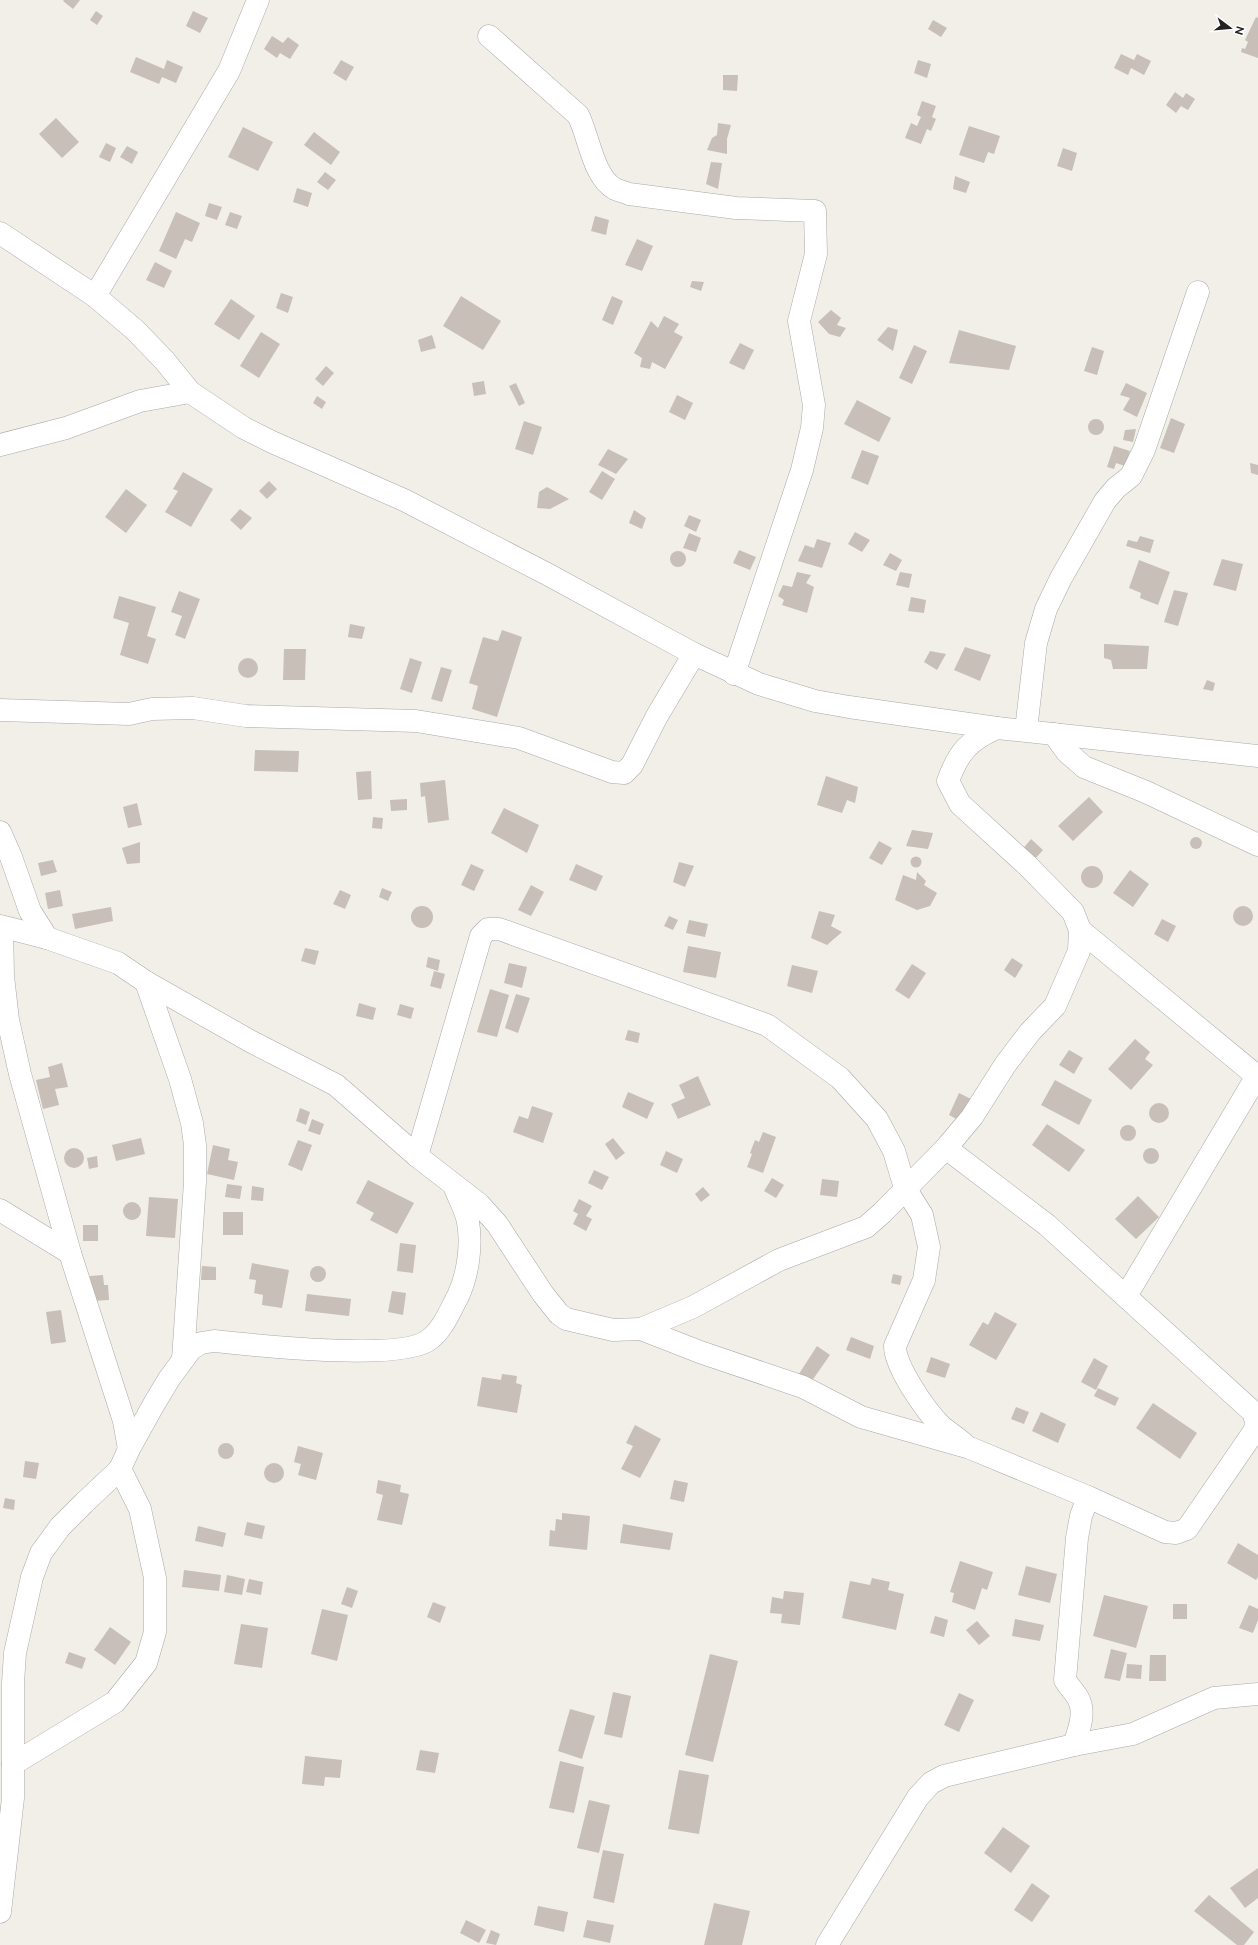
<svg xmlns="http://www.w3.org/2000/svg" width="1258" height="1945" viewBox="0 0 1258 1945" font-family="Raleway,sans-serif">
<style>
.building{fill:#c7bfb8}
.lines{fill:none;stroke-linecap:round;stroke-linejoin:round}
.minor-casing{stroke:#a9a9a9;stroke-width:23}
.minor{stroke:#fff;stroke-width:22}
</style>
<rect width="100%" height="100%" fill="#f2efe9"/>
<g class="building">
<polygon points="64,0 80,0 73,9 63,1"/>
<polygon points="96,11 103,16 97,25 90,20"/>
<polygon points="193,11 208,18 200,33 186,26"/>
<polygon points="1256,17 1258,18 1258,58 1241,52 1242,48 1245,49 1248,42 1245,40"/>
<polygon points="933,20 947,28 941,37 928,29"/>
<polygon points="272,36 283,43 288,37 299,45 290,59 280,53 277,58 264,49"/>
<polygon points="1121,54 1134,60 1137,54 1151,61 1144,75 1131,68 1128,75 1114,68"/>
<polygon points="136,57 164,69 167,60 183,67 176,83 162,77 159,84 130,72"/>
<polygon points="341,60 354,67 346,81 333,73"/>
<polygon points="918,60 931,64 927,78 914,73"/>
<polygon points="723,75 738,75 737,91 723,90"/>
<polygon points="1175,92 1183,98 1186,93 1195,99 1188,110 1181,106 1176,113 1166,105"/>
<polygon points="922,101 936,106 932,117 936,119 931,131 927,129 921,144 905,138 911,123 917,126 921,117 917,115"/>
<polygon points="56,118 79,142 62,158 39,134"/>
<polygon points="718,123 731,125 727,139 727,154 707,150 712,138 717,135"/>
<polygon points="969,126 1000,136 994,154 988,152 984,163 959,155"/>
<polygon points="243,127 273,142 258,171 228,157"/>
<polygon points="314,132 340,152 331,165 304,145"/>
<polygon points="106,143 116,148 110,162 99,157"/>
<polygon points="127,146 138,152 132,164 120,157"/>
<polygon points="1063,148 1077,153 1072,171 1057,166"/>
<polygon points="711,162 722,163 718,189 706,184"/>
<polygon points="325,172 336,180 328,190 317,182"/>
<polygon points="955,176 970,182 966,193 953,189"/>
<polygon points="297,188 312,193 308,207 293,202"/>
<polygon points="209,203 222,207 217,220 205,216"/>
<polygon points="176,212 200,223 192,242 185,239 176,259 159,251"/>
<polygon points="230,212 242,216 237,229 225,225"/>
<polygon points="595,216 609,220 606,235 591,231"/>
<polygon points="637,239 653,246 642,271 625,265"/>
<polygon points="155,262 172,271 164,288 146,280"/>
<polygon points="692,281 704,282 701,291 690,287"/>
<polygon points="281,293 293,297 288,313 276,308"/>
<polygon points="461,296 501,321 483,350 443,326"/>
<polygon points="612,296 623,301 613,325 602,320"/>
<polygon points="231,299 255,316 239,340 214,324"/>
<polygon points="831,310 841,318 837,325 846,328 840,337 829,334 818,322"/>
<polygon points="664,316 679,324 674,332 683,337 665,369 652,362 650,369 640,367 642,358 634,353 651,321 658,328"/>
<polygon points="888,327 898,330 893,351 877,340"/>
<polygon points="959,330 1016,346 1009,370 949,363"/>
<polygon points="261,332 280,344 259,378 240,366"/>
<polygon points="432,335 436,348 421,352 418,340"/>
<polygon points="740,343 754,350 744,370 729,363"/>
<polygon points="914,345 927,351 912,384 899,378"/>
<polygon points="1092,347 1104,351 1097,375 1084,371"/>
<polygon points="326,366 334,373 323,386 315,379"/>
<polygon points="484,381 486,394 474,396 472,383"/>
<polygon points="516,383 525,403 519,406 509,386"/>
<polygon points="1126,383 1147,393 1137,417 1123,410 1130,398 1120,395"/>
<polygon points="677,395 693,403 685,420 669,412"/>
<polygon points="317,396 326,402 322,409 313,403"/>
<polygon points="857,400 891,418 879,442 844,424"/>
<polygon points="1171,418 1185,424 1174,453 1160,448"/>
<circle cx="1096" cy="427" r="8"/>
<polygon points="524,421 542,427 533,455 515,449"/>
<polygon points="1136,429 1133,442 1123,440 1125,430"/>
<polygon points="1114,446 1130,451 1125,466 1116,463 1114,469 1107,467"/>
<polygon points="608,449 628,459 616,474 598,465"/>
<polygon points="862,450 879,456 868,485 851,478"/>
<polygon points="1250,463 1258,465 1258,475 1251,473"/>
<polygon points="602,471 615,479 602,500 589,492"/>
<polygon points="183,472 213,489 191,527 165,512 178,491 173,489"/>
<polygon points="269,481 277,489 267,499 259,491"/>
<polygon points="547,487 569,499 550,509 537,508 539,492"/>
<polygon points="126,489 147,505 126,533 105,517"/>
<polygon points="240,509 252,518 241,530 230,520"/>
<polygon points="634,510 646,518 642,529 629,523"/>
<polygon points="689,515 701,520 696,532 684,526"/>
<polygon points="855,532 870,540 862,552 848,544"/>
<polygon points="689,533 701,538 696,552 683,548"/>
<polygon points="1140,536 1154,540 1150,553 1126,546 1128,540 1137,542"/>
<polygon points="817,539 831,543 822,568 798,561 805,545 814,548"/>
<polygon points="739,550 756,557 750,570 733,563"/>
<circle cx="678" cy="559" r="8"/>
<polygon points="890,553 902,560 896,571 883,565"/>
<polygon points="1222,559 1243,564 1236,591 1213,585"/>
<polygon points="1139,560 1170,572 1158,605 1140,598 1141,593 1129,588"/>
<polygon points="797,572 811,575 806,583 814,587 807,613 782,605 784,600 778,596 783,585 792,587"/>
<polygon points="900,572 912,574 909,588 896,585"/>
<polygon points="1174,590 1188,593 1178,626 1164,622"/>
<polygon points="179,591 200,599 185,639 175,635 182,616 171,612"/>
<polygon points="119,596 156,607 147,636 156,639 148,664 120,655 129,623 113,618"/>
<polygon points="911,597 926,600 924,613 908,611"/>
<polygon points="350,624 365,627 362,639 348,637"/>
<polygon points="502,630 522,637 497,717 472,709 478,686 469,683 483,637 498,641"/>
<polygon points="1104,644 1149,646 1147,669 1113,669 1111,660 1104,658"/>
<polygon points="965,647 991,655 980,681 954,670"/>
<polygon points="284,649 306,649 305,680 283,680"/>
<polygon points="930,651 946,654 937,670 924,662"/>
<polygon points="410,658 422,662 412,693 400,689"/>
<circle cx="248" cy="668" r="10"/>
<polygon points="441,667 452,670 442,702 431,699"/>
<polygon points="1207,680 1215,683 1213,691 1203,689"/>
<polygon points="255,750 299,751 298,772 254,771"/>
<polygon points="371,771 372,799 358,800 356,772"/>
<polygon points="826,776 858,787 855,803 847,800 842,813 817,805"/>
<polygon points="445,780 449,820 428,823 425,796 421,797 420,783"/>
<polygon points="1089,797 1103,812 1073,841 1058,826"/>
<polygon points="407,799 407,810 391,811 390,800"/>
<polygon points="137,803 142,825 128,828 123,807"/>
<polygon points="504,808 539,825 527,853 491,833"/>
<polygon points="373,817 383,818 382,829 372,828"/>
<polygon points="912,830 933,833 928,849 906,846"/>
<circle cx="1196" cy="843" r="6"/>
<polygon points="1031,839 1043,850 1034,860 1022,850"/>
<polygon points="879,841 892,848 882,865 869,858"/>
<polygon points="140,842 140,863 127,864 122,848"/>
<circle cx="916" cy="862" r="5.5"/>
<polygon points="53,860 57,872 41,876 38,863"/>
<polygon points="679,862 694,866 685,887 673,882"/>
<polygon points="471,864 484,870 474,891 461,885"/>
<polygon points="576,864 603,876 596,891 569,880"/>
<circle cx="1092" cy="877" r="11"/>
<polygon points="1130,870 1149,884 1133,907 1113,893"/>
<polygon points="917,872 926,881 924,885 937,893 930,906 917,910 895,900 903,875 916,880"/>
<polygon points="531,885 544,892 531,916 518,910"/>
<polygon points="382,888 392,892 388,901 379,897"/>
<polygon points="60,890 63,906 48,909 45,893"/>
<polygon points="340,890 351,895 345,909 333,904"/>
<circle cx="1243" cy="916" r="10"/>
<circle cx="422" cy="917" r="11"/>
<polygon points="111,907 113,921 75,929 72,914"/>
<polygon points="819,911 835,915 831,926 842,932 827,945 811,938"/>
<polygon points="669,916 678,920 673,930 664,926"/>
<polygon points="1162,919 1176,926 1168,942 1154,934"/>
<polygon points="689,920 708,924 705,937 686,933"/>
<polygon points="688,946 721,952 716,978 683,972"/>
<polygon points="305,948 319,951 315,965 301,961"/>
<polygon points="428,957 440,960 438,971 426,967"/>
<polygon points="1012,958 1023,965 1015,978 1004,970"/>
<polygon points="509,963 527,967 522,988 504,983"/>
<polygon points="912,964 926,973 909,999 895,990"/>
<polygon points="792,965 818,971 812,993 787,986"/>
<polygon points="434,971 445,974 441,989 430,986"/>
<polygon points="490,989 509,995 497,1037 477,1032"/>
<polygon points="516,994 530,998 518,1033 505,1028"/>
<polygon points="359,1003 376,1008 373,1020 356,1016"/>
<polygon points="400,1004 414,1008 411,1019 397,1015"/>
<polygon points="628,1030 640,1033 638,1043 625,1040"/>
<polygon points="1135,1039 1150,1052 1145,1059 1153,1065 1131,1090 1108,1069"/>
<polygon points="1069,1050 1083,1058 1074,1074 1059,1065"/>
<polygon points="62,1063 68,1087 55,1089 59,1105 43,1109 36,1080 50,1077 48,1067"/>
<polygon points="698,1076 711,1105 678,1119 671,1104 685,1098 679,1085"/>
<polygon points="1055,1080 1092,1100 1079,1125 1041,1105"/>
<polygon points="628,1092 654,1103 647,1119 622,1107"/>
<polygon points="959,1093 973,1100 962,1122 949,1115"/>
<circle cx="1159" cy="1113" r="10"/>
<polygon points="532,1106 553,1113 543,1143 513,1132 519,1116 528,1119"/>
<polygon points="300,1108 310,1112 306,1125 296,1121"/>
<polygon points="312,1119 324,1124 320,1135 308,1131"/>
<polygon points="1047,1124 1085,1150 1069,1172 1032,1145"/>
<circle cx="1128" cy="1133" r="8"/>
<polygon points="763,1132 776,1137 763,1173 747,1167 752,1154 750,1153 755,1140 759,1142"/>
<polygon points="141,1138 145,1154 116,1161 112,1145"/>
<polygon points="613,1138 625,1153 616,1160 605,1144"/>
<polygon points="298,1140 312,1145 302,1171 288,1165"/>
<polygon points="213,1145 230,1149 228,1160 238,1162 234,1180 207,1174"/>
<circle cx="1151" cy="1156" r="8"/>
<circle cx="74" cy="1158" r="10"/>
<polygon points="666,1151 683,1159 677,1173 660,1165"/>
<polygon points="97,1156 98,1167 89,1169 87,1158"/>
<polygon points="594,1170 609,1177 602,1190 588,1183"/>
<polygon points="772,1178 784,1185 776,1198 764,1191"/>
<polygon points="822,1179 839,1181 837,1197 820,1195"/>
<polygon points="368,1180 414,1203 397,1234 370,1220 374,1213 356,1203"/>
<polygon points="227,1184 242,1186 240,1199 225,1197"/>
<polygon points="252,1186 264,1188 263,1201 251,1200"/>
<polygon points="703,1187 710,1195 701,1202 695,1194"/>
<polygon points="1138,1196 1159,1217 1136,1239 1115,1219"/>
<polygon points="149,1197 178,1199 175,1238 146,1236"/>
<polygon points="579,1199 592,1206 586,1216 592,1219 586,1231 573,1224 578,1214 573,1211"/>
<circle cx="132" cy="1211" r="9"/>
<rect x="223" y="1212" width="20" height="23"/>
<rect x="83" y="1225" width="15" height="16"/>
<polygon points="400,1243 416,1245 413,1273 397,1271"/>
<polygon points="252,1263 289,1270 282,1308 262,1305 263,1295 254,1293 256,1280 249,1279"/>
<circle cx="318" cy="1274" r="8"/>
<polygon points="202,1266 216,1267 216,1280 201,1280"/>
<polygon points="893,1274 902,1276 900,1285 891,1283"/>
<polygon points="103,1275 104,1285 108,1285 109,1300 92,1301 90,1276"/>
<polygon points="392,1291 406,1293 403,1315 388,1312"/>
<polygon points="307,1294 351,1299 349,1316 305,1311"/>
<polygon points="61,1310 66,1342 51,1344 46,1312"/>
<polygon points="995,1312 1017,1324 996,1360 969,1345 983,1322 988,1325"/>
<polygon points="851,1337 874,1346 870,1359 846,1350"/>
<polygon points="817,1346 830,1355 809,1385 797,1377"/>
<polygon points="931,1357 950,1364 945,1378 926,1372"/>
<polygon points="1094,1358 1108,1366 1096,1390 1081,1382"/>
<polygon points="502,1374 517,1376 516,1383 522,1385 517,1413 477,1406 482,1377 501,1380"/>
<polygon points="1098,1388 1119,1398 1115,1406 1094,1396"/>
<polygon points="1153,1403 1197,1433 1180,1459 1136,1428"/>
<polygon points="1016,1407 1029,1412 1024,1424 1011,1419"/>
<polygon points="1041,1412 1066,1424 1058,1443 1032,1431"/>
<polygon points="635,1425 661,1439 640,1478 621,1469 633,1446 626,1443"/>
<circle cx="226" cy="1451" r="8"/>
<polygon points="298,1446 323,1453 316,1480 298,1475 301,1464 294,1462"/>
<polygon points="25,1461 39,1463 36,1479 23,1477"/>
<circle cx="274" cy="1473" r="10"/>
<polygon points="378,1480 401,1485 400,1492 409,1494 402,1525 377,1520 383,1495 376,1493"/>
<polygon points="674,1480 688,1483 684,1502 670,1499"/>
<polygon points="5,1498 15,1500 14,1510 3,1508"/>
<polygon points="562,1513 590,1516 587,1550 549,1546 550,1530 555,1531 556,1519 562,1520"/>
<polygon points="247,1522 265,1526 262,1539 244,1535"/>
<polygon points="623,1524 673,1533 670,1550 620,1543"/>
<polygon points="198,1526 226,1533 223,1547 195,1541"/>
<polygon points="1238,1543 1258,1555 1258,1577 1256,1580 1227,1563"/>
<polygon points="960,1561 993,1572 987,1590 982,1588 975,1610 952,1602 954,1593 950,1592"/>
<polygon points="1026,1566 1057,1574 1050,1603 1018,1595"/>
<polygon points="184,1570 221,1575 219,1591 182,1587"/>
<polygon points="227,1575 245,1579 242,1595 224,1592"/>
<polygon points="872,1578 890,1582 888,1590 904,1594 896,1630 842,1618 850,1581 870,1585"/>
<polygon points="249,1579 263,1582 261,1595 246,1592"/>
<polygon points="347,1587 358,1591 352,1608 341,1604"/>
<polygon points="784,1591 804,1593 800,1625 781,1623 782,1614 770,1613 772,1597 783,1599"/>
<polygon points="1104,1595 1148,1606 1136,1648 1093,1636"/>
<polygon points="433,1602 446,1607 440,1623 427,1617"/>
<rect x="1173" y="1604" width="14" height="15"/>
<polygon points="1249,1605 1258,1609 1258,1620 1253,1633 1239,1628"/>
<polygon points="322,1609 348,1615 337,1661 311,1654"/>
<polygon points="935,1616 948,1620 944,1637 930,1633"/>
<polygon points="1015,1619 1044,1625 1040,1641 1012,1636"/>
<polygon points="977,1621 990,1636 979,1645 966,1630"/>
<polygon points="241,1624 268,1628 262,1668 234,1664"/>
<polygon points="110,1627 131,1642 115,1665 94,1650"/>
<polygon points="1111,1649 1127,1653 1120,1681 1104,1678"/>
<polygon points="69,1652 86,1658 82,1669 65,1663"/>
<polygon points="710,1654 738,1661 713,1762 685,1755"/>
<polygon points="1150,1655 1166,1655 1166,1681 1149,1681"/>
<polygon points="1127,1664 1142,1665 1141,1679 1126,1678"/>
<polygon points="613,1692 631,1696 622,1738 604,1734"/>
<polygon points="959,1693 974,1700 959,1732 944,1725"/>
<polygon points="570,1709 595,1716 582,1759 558,1751"/>
<polygon points="420,1750 439,1753 435,1773 416,1770"/>
<polygon points="305,1756 342,1760 340,1778 325,1777 324,1786 302,1784"/>
<polygon points="560,1761 584,1767 574,1813 549,1808"/>
<polygon points="679,1770 709,1775 699,1834 668,1829"/>
<polygon points="589,1800 610,1805 599,1853 577,1848"/>
<polygon points="1003,1827 1030,1846 1011,1873 984,1853"/>
<polygon points="603,1850 624,1854 614,1903 593,1898"/>
<polygon points="1258,1868 1258,1898 1245,1908 1230,1888"/>
<polygon points="1032,1883 1050,1896 1032,1922 1014,1910"/>
<polygon points="1209,1895 1254,1932 1244,1945 1237,1945 1194,1911"/>
<polygon points="714,1903 750,1911 742,1945 704,1945"/>
<polygon points="538,1906 568,1912 564,1932 534,1925"/>
<polygon points="466,1920 486,1930 479,1943 460,1933"/>
<polygon points="587,1920 614,1925 610,1943 583,1937"/>
<polygon points="491,1930 500,1934 496,1945 486,1943"/>
</g>
<g class="lines">
<g class="minor-casing">
<g id="minor">
<path d="M489,36L578,115C589,136 593,177 615,189C619,191 625,192 629,194L736,208L815,211L816,254L799,321L814,405L812,428L802,470L734,674"/>
<polyline points="0,233 95,296 135,330 164,360 190,392 244,428 272,442 404,500 549,575 694,654 759,684 815,701 849,707 997,728 1258,756"/>
<polyline points="95,296 229,71 258,0"/>
<polyline points="0,445 66,428 140,401 190,392"/>
<polyline points="0,710 129,714 152,709 193,708 246,716 416,721 519,738 612,772 624,773 632,765 657,716 694,654"/>
<polyline points="1026,730 1036,643 1046,609 1061,578 1105,501 1116,488 1131,476 1144,450 1198,292"/>
<polyline points="1054,734 1067,752 1084,767 1146,792 1258,845"/>
<polyline points="0,832 11,857 30,911 47,938"/>
<path d="M0,926L47,938L118,963L146,982L250,1041L336,1085L417,1156L479,1204L497,1224L543,1294L559,1314L566,1319L613,1330L641,1329L700,1352L803,1387L861,1417L970,1448L1088,1497L1081,1516L1077,1538L1065,1680C1069,1687 1074,1691 1078,1698C1086,1712 1079,1730 1074,1745"/>
<polyline points="2,927 3,976 8,1020 20,1074 70,1253 124,1421 129,1449"/>
<polyline points="1080,930 1258,1077"/>
<polyline points="146,982 180,1079 192,1123 195,1145 195,1182 183,1359"/>
<polyline points="946,1148 1047,1225 1253,1412 1256,1421 1255,1430 1187,1529 1176,1533 1165,1532 1088,1497"/>
<path d="M417,1156L481,936L488,929H499L767,1025L840,1078L877,1119L894,1151L905,1188L922,1215L929,1247L924,1280L895,1346C895,1367 926,1411 941,1426C948,1432 956,1437 963,1443"/>
<polyline points="0,1210 70,1253"/>
<polyline points="1126,1296 1257,1076"/>
<path d="M641,1329L693,1307L779,1260L866,1227L882,1213L946,1148L972,1117L1005,1065L1030,1032L1055,1006L1079,951L1080,930L1073,912L1028,866L960,804L948,781C958,753 969,740 997,728"/>
<polyline points="13,1764 115,1702 146,1663 155,1632 155,1578 140,1509 120,1469"/>
<path d="M0,1912L13,1798V1683L15,1653L32,1577L41,1553L60,1527L84,1503L120,1469L129,1449L154,1404L169,1379L191,1349L201,1343L214,1341C253,1345 404,1362 430,1339C443,1329 450,1311 458,1296C468,1275 472,1245 468,1222C466,1210 458,1197 454,1185"/>
<polyline points="827,1945 918,1797 931,1783 944,1776 1074,1745 1133,1734 1214,1698 1258,1694"/>
</g>
</g>
<use href="#minor" class="minor"/>
</g>
<g transform="translate(1230 28) rotate(106)" stroke="#ffffff" stroke-width="3" paint-order="stroke">
<path d="M0-3L7 15L0 10L-7 15Z" fill="#222222"/>
<text y="-6" font-size="11" font-weight="bold" text-anchor="middle" fill="#222222">N</text>
</g>
</svg>
